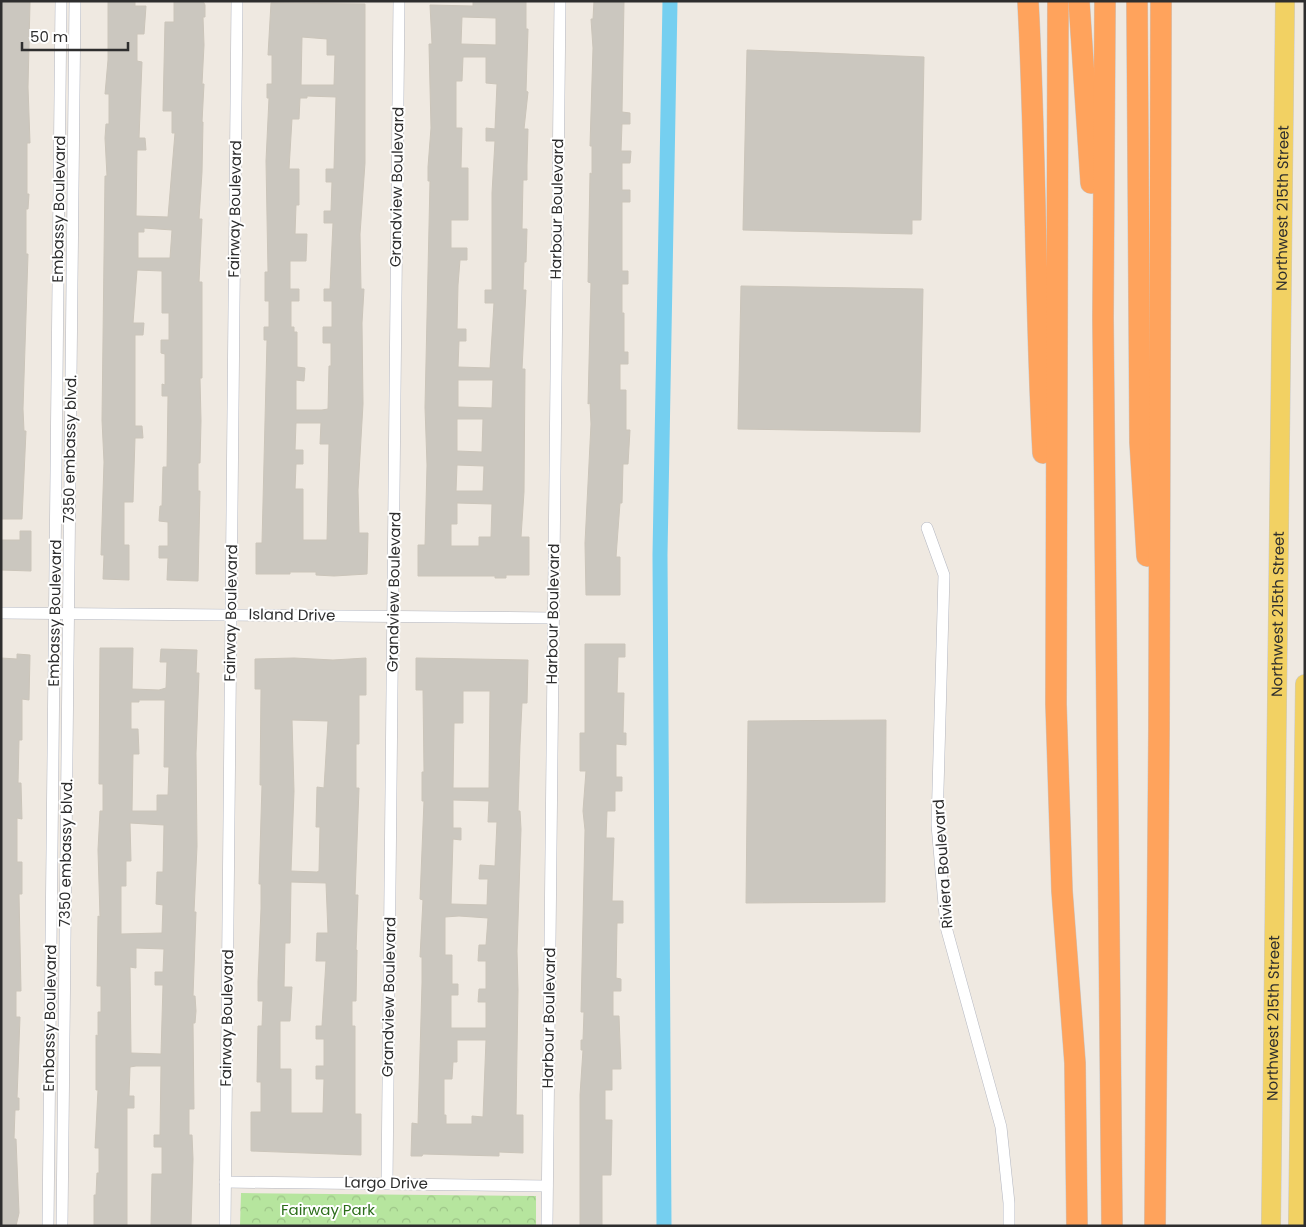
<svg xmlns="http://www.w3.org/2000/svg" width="1306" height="1227" viewBox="0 0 1306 1227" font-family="Poppins,sans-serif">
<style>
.park{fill:url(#park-crowns)}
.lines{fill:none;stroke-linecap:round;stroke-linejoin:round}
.canal{stroke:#75cff0;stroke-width:15}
.building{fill:#cbc7bf;stroke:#cbc5ba;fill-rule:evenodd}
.minor-casing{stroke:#b4b7c1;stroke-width:12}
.primary-casing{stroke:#c9c9c9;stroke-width:20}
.motorway-casing{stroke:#c9c9c9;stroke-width:22}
.minor{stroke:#fff;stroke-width:11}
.primary{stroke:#f2d163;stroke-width:19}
.motorway{stroke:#ffa35c;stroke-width:21}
.labels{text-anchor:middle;stroke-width:4;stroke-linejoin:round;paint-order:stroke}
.street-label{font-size:15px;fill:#2e2e2e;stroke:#fff}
.park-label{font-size:15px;fill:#2c6e1b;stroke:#fff}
</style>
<defs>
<pattern id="park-crowns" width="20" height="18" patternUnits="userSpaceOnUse" patternTransform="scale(1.25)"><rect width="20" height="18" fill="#b6e59e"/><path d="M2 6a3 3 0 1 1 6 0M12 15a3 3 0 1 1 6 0" fill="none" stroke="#9dc588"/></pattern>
</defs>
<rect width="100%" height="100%" fill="#efe9e1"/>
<polygon class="park" points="241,1193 536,1196 536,1226 240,1226"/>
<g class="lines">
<polyline class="canal" points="664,1226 660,555 670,1"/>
</g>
<g class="building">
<path d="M108,1H135V6H146L144,34H137V61L142,62L139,138H145L146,150H137L136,216L168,217L175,133H172V111H163L165,22H174V1H203L205,5V17H203L204,45L202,84H204L202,122H203L202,172L199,219H202L199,282H202V378H200L201,421L200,463H198V491H200L198,581L167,580L168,558H159V546H168V522L159,521L160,506H162L163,467H167L168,396H162V384L165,385V354L161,353V340H169V313H162V271L137,270L133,323H144L143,335H135V426H142L143,438H135L133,502H124V545H129V580L103,579L104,555H101L104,462L102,420L105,176H107L105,138L106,124H109V94H105L108,60ZM144,228L172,230L170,258H138V232H144Z"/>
<path d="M473,1H526V29H528L526,91L528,92L524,129H528L527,165V180H523L522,229H527L526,262H524L523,290H526L522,369H525L524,492L521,537H529V575H506V578H495V576H418V545H425L427,465L425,407L430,181H428V167L431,128L429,44H432L430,5L473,6ZM462,17L496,18V45L461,44ZM463,57H486V83L497,84L495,129L486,128V141H495L492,193V290H485V303H494L490,368L458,367L459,341H466V329H457L458,285L460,260H467V248H451V220H468V168H461L462,128H456V81H462ZM458,380H493L492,408L458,407ZM457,419H483L482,452L457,451ZM457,465L484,466L483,491H456ZM457,503L492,504L491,537H479V546H451V524H457Z"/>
<polygon points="594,1 624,1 622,112 630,113 630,124 622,124 621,151 631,151 630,163 622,163 622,190 630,190 630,202 622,202 622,271 628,271 628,284 622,284 622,313 624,313 624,352 628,352 628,364 620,364 620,390 626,390 626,430 630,430 628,464 623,464 622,503 620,503 616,557 620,557 620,595 586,595 585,543 591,424 590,403 588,404 591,283 588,282 590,173 592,174 592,146 590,146 593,48 591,19 593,19"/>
<polygon points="1,2 30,2 28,87 30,143 27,143 27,194 29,194 28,209 26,209 26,254 28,254 23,409 24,431 26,431 22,519 1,519"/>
<path d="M271,3L365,4V163L360,234L361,289H364L362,323L363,404L358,490L359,533H368L367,574L334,576L316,575V572H290V574H256V543H262L267,340H264V327H269V301H265V272H268L266,161L269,98H267V84H272V55H268ZM302,37L327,39V55H335L334,85H301ZM307,96L336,97L334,169H326V182H332L331,211H324V223H333L330,289H324V301H332V327H323V343H331V366H329L328,409L322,410H296V380L304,381L305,368L297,367V332H294V327H291V301H299V289H290V261H306L307,234H295L296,205H299V169H289L292,119H299L300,98H307ZM296,423H321L320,444H329L327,540H303V489H295L296,464H303V450H295Z"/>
<polygon points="747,50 924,57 921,220 912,220 912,234 743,230"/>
<polygon points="741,286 923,289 920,432 738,429"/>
<polygon points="20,531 31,531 31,571 1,570 1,540 20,540"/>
<polygon points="585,644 625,644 625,657 618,657 617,693 624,693 623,733 626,733 626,745 616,744 616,777 622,777 622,791 615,791 615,811 607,811 606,838 614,838 612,901 623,901 623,923 617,923 616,978 621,979 621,991 613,991 613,1016 619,1016 621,1069 612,1069 612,1090 605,1090 605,1120 612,1120 611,1175 602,1175 602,1226 580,1226 580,1095 583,1050 581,1050 581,1040 583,1040 584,1012 581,1012 585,830 583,811 586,771 580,771 580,733 585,733"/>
<path d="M100,648H133L132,689L159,690L166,688L167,662H160L161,649L197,650L196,673H199L196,753L197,846L194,912H196L193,996H195L196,1011L195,1023H193L194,1109H189V1135H192L193,1159L191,1226H151L152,1174H162V1147H154V1135H160L161,1066H136L130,1067L129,1096H134V1108H127V1226H94V1195H96L97,1173H99V1148H95L98,1090H96V1035L98,1036V1012H101V986H97L98,916L100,917L98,850L100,811H103V784H99ZM139,700H165L164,767H169L168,795H157V811H132L133,754H139L138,729H131V702H139ZM130,823L164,825L163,872H157L156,904L163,905L162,933L121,934V886H126V861H131ZM136,948L164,949L163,972H155V985H163L161,1054L131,1053L130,967L136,968Z"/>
<polygon points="17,654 30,655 29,700 22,699 22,740 19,740 18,783 21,783 22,819 17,818 17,862 22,862 22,894 19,894 21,991 16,991 16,1017 20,1017 17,1098 19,1098 19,1110 15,1110 14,1139 16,1139 19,1213 16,1226 1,1226 1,658 17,659"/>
<path d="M294,658L333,660L366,658V695H359V744H356V788H359L355,895H358L356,950H357L356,1001H352V1026H355V1114H361V1155L251,1151V1112H261V1082H257L258,1026H262L263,1001H258V982L261,909V884H259L262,785H260L261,689H255V659ZM292,720L328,721L324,788L317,787L316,827H320L319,871L317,872L291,871L294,791ZM291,882L326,883L328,933H317L316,961H326L322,1026H316V1039H324V1066H316V1079H324L323,1113H291V1069H280V1021H290L292,987H284L285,943H290Z"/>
<path d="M416,658L528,660L527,703H522L520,745L518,811H520L521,829L517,951L518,990L516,1115H523V1153L499,1152V1156L423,1154L422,1156H411L412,1123L418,1124L422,983V957H420L423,900L420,899L424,801H422V772H424L423,690H416ZM463,691H490L489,788H453L454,723H463ZM453,800L489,801L488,822H497L495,866L480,865L479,879H488L487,905L451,904L453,839L461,840V828H453ZM459,916L488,918L486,945H479L478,961H486V989H479L478,1002H486V1028H451V995H458V984H452V955H445V917ZM457,1040H486L483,1117L472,1116V1124H446V1115H444V1079H452L453,1062H457Z"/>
<polygon points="886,720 885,902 746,903 748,721"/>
</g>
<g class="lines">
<g class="minor-casing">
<g id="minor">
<polyline points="927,528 944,575 937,825 946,927 1001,1127 1009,1203 1009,1226"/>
<polyline points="1,613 553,618"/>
<polyline points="225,1182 547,1186"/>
<polyline points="387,1183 399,1"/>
<polyline points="48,1226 61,1"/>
<polyline points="62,1226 75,1"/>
<polyline points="225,1226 237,1"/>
<polyline points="547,1226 560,1"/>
</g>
</g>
<g class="primary-casing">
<g id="primary">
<path id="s1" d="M1271,1226L1285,1"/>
<polyline points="1298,1226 1305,684"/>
</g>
</g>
<g class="motorway-casing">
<g id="motorway">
<path d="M1028,1C1036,152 1035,303 1043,453"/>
<polyline points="1058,1 1056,704 1062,891 1075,1063 1077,1226"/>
<polyline points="1079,1 1091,183"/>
<polyline points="1105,1 1103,318 1112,1226"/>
<polyline points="1137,1 1140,442 1147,556"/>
<polyline points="1155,1226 1159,728 1161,1"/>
</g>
</g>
<use href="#minor" class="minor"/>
<use href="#primary" class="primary"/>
<use href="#motorway" class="motorway"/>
</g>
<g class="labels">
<g class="street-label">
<text transform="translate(397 187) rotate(-89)" y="5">Grandview Boulevard</text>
<text transform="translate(59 209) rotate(-89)" y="5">Embassy Boulevard</text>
<text transform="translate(235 209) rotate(-89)" y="5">Fairway Boulevard</text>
<text transform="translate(557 209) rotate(-89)" y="5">Harbour Boulevard</text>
<text dy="5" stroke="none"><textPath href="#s1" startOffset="1018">Northwest 215th Street</textPath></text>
<text transform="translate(70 449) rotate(-89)" y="5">7350 embassy blvd.</text>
<text transform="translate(394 592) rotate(-89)" y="5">Grandview Boulevard</text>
<text transform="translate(55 613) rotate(-89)" y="5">Embassy Boulevard</text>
<text transform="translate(231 613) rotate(-89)" y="5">Fairway Boulevard</text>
<text transform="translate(553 614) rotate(-89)" y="5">Harbour Boulevard</text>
<text dy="5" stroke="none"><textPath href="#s1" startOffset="612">Northwest 215th Street</textPath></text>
<text transform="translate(292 615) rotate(1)" y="5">Island Drive</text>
<text transform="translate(66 853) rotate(-89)" y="5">7350 embassy blvd.</text>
<text transform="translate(943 864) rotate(-94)" y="5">Riviera Boulevard</text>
<text transform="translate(389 997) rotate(-89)" y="5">Grandview Boulevard</text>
<text transform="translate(50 1018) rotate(-89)" y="5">Embassy Boulevard</text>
<text transform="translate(227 1018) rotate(-89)" y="5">Fairway Boulevard</text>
<text transform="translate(549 1018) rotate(-89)" y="5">Harbour Boulevard</text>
<text dy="5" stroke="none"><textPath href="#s1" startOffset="208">Northwest 215th Street</textPath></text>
<text transform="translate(386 1183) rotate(1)" y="5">Largo Drive</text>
</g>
<g class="park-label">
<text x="328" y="1215">Fairway Park</text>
</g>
</g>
<rect width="1306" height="1227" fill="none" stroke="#2e2e2e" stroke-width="5"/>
<path d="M22 42v8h106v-8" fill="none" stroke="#2e2e2e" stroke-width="2.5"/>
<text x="30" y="42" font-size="15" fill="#2e2e2e" stroke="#ffffff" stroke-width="4" paint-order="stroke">50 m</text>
</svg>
